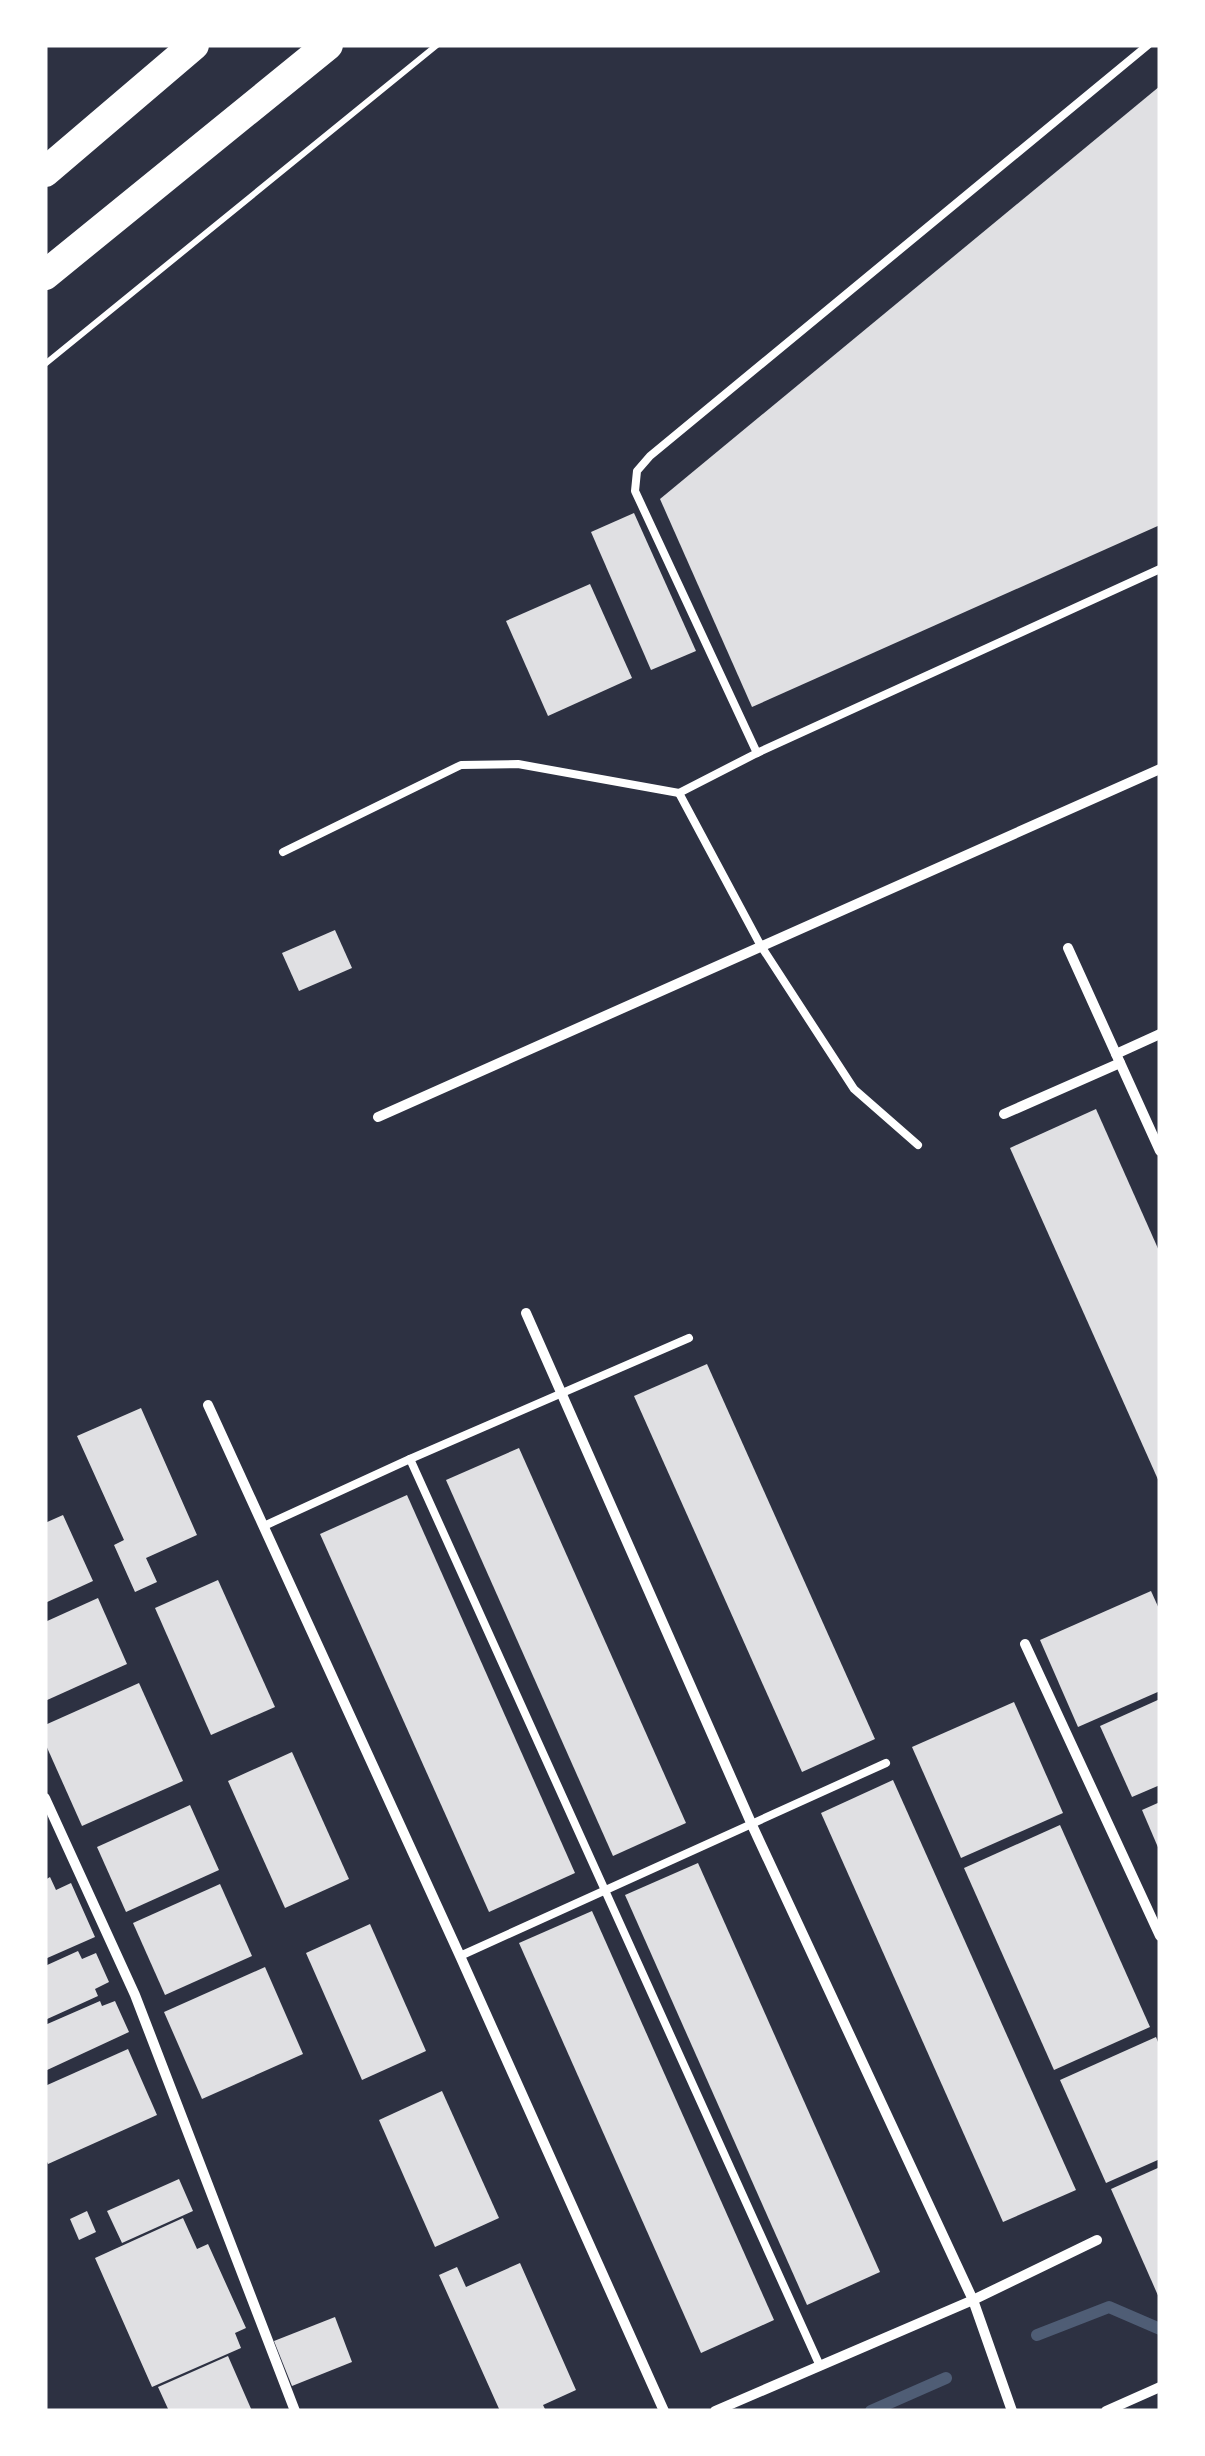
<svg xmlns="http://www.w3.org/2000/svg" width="1205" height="2456" viewBox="0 0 1205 2456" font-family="'Asap Condensed',sans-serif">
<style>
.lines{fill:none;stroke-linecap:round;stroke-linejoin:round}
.stream{stroke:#4f5d75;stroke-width:12}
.building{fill:#e0e0e3}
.path{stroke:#fff;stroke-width:6}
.service{stroke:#fff;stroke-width:8}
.minor{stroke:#fff;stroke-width:10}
.motorway{stroke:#fff;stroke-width:30}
</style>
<rect width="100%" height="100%" fill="#2d3142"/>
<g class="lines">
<g class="stream">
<polyline points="1037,2335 1109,2307 1160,2329"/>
<polyline points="871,2411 946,2378"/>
</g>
</g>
<g class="building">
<polygon points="1160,86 1160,525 752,707 660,499"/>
<polygon points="634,513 696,651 651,670 591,532"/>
<polygon points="590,584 632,678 548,716 506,621"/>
<polygon points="335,930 352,968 299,991 282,953"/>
<polygon points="1096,1109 1160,1253 1160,1484 1010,1148"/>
<polygon points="707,1364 875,1739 802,1772 634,1396"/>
<polygon points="141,1408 197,1535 146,1558 157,1582 135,1592 114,1545 124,1540 77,1436"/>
<polygon points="519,1448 686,1823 613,1856 446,1480"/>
<polygon points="407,1495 575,1873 489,1912 320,1534"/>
<polygon points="63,1515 93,1581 45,1603 45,1523"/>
<polygon points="218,1580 275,1707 211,1735 155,1608"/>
<polygon points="1151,1591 1160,1611 1160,1691 1078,1727 1040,1640"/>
<polygon points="98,1598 127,1664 45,1701 45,1622"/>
<polygon points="139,1683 183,1781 82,1826 45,1743 45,1725"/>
<polygon points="1160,1699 1160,1785 1132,1797 1100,1726"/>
<polygon points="1014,1702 1063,1813 961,1858 912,1747"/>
<polygon points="292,1752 349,1879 285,1908 228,1781"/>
<polygon points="893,1780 1076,2190 1003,2222 821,1813"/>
<polygon points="1160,1802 1160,1852 1142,1810"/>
<polygon points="190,1805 219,1870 126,1912 97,1847"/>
<polygon points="1060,1825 1150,2027 1054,2070 964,1868"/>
<polygon points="698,1863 880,2272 807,2305 625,1895"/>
<polygon points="50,1877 56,1890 71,1883 95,1937 45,1959 45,1880"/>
<polygon points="220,1884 252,1956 165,1995 133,1923"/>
<polygon points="592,1911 774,2320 701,2353 519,1943"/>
<polygon points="370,1924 426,2051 362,2080 306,1953"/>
<polygon points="78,1951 82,1959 96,1953 109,1982 95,1989 98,1996 45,2020 45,1966"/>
<polygon points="265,1967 303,2054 202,2099 164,2012"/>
<polygon points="100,2001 102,2006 115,2001 129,2032 45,2071 45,2025"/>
<polygon points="1156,2037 1160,2047 1160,2159 1106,2183 1060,2080"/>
<polygon points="128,2049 157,2115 48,2164 45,2157 45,2086"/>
<polygon points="442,2091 499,2218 435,2247 379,2120"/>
<polygon points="1160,2167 1160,2300 1111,2189"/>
<polygon points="179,2179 193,2211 122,2243 107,2211"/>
<polygon points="87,2211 96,2232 79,2240 70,2219"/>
<polygon points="183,2218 197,2249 208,2244 246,2328 235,2333 241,2348 152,2387 95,2258"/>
<polygon points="520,2263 576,2390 543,2405 546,2411 500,2411 439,2275 457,2267 466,2287"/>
<polygon points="335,2317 352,2362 292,2386 274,2341"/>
<polygon points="228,2356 252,2411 169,2411 158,2387"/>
</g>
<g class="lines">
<polyline class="path" points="45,364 437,45"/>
<g class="service">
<polyline points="757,753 635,491 637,471 650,456 1148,45"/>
<polyline points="283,852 461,765 518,764 679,793"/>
<polyline points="918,1145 854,1089 761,946 679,793 757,753 1160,569"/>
<polyline points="410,1459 820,2366"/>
<polyline points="264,1526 410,1459 689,1338"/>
<polyline points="460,1956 886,1763"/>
</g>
<g class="minor">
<polyline points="1068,948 1160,1151"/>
<polyline points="1116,1054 1160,1034"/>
<polyline points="1004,1114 1120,1063"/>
<polyline points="378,1117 1160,769"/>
<polyline points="526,1313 752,1825 973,2300 1012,2411"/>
<polyline points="208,1405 460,1956 664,2411"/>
<polyline points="1025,1644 1160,1936"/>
<polyline points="45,1798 135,1995 295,2411"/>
<polyline points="715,2411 973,2300 1097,2240"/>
<polyline points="1106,2411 1160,2387"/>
</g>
<g class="motorway">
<polyline points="45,172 194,45"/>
<polyline points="45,275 328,45"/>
</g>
</g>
<rect width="1205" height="2456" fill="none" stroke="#ffffff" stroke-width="95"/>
</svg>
